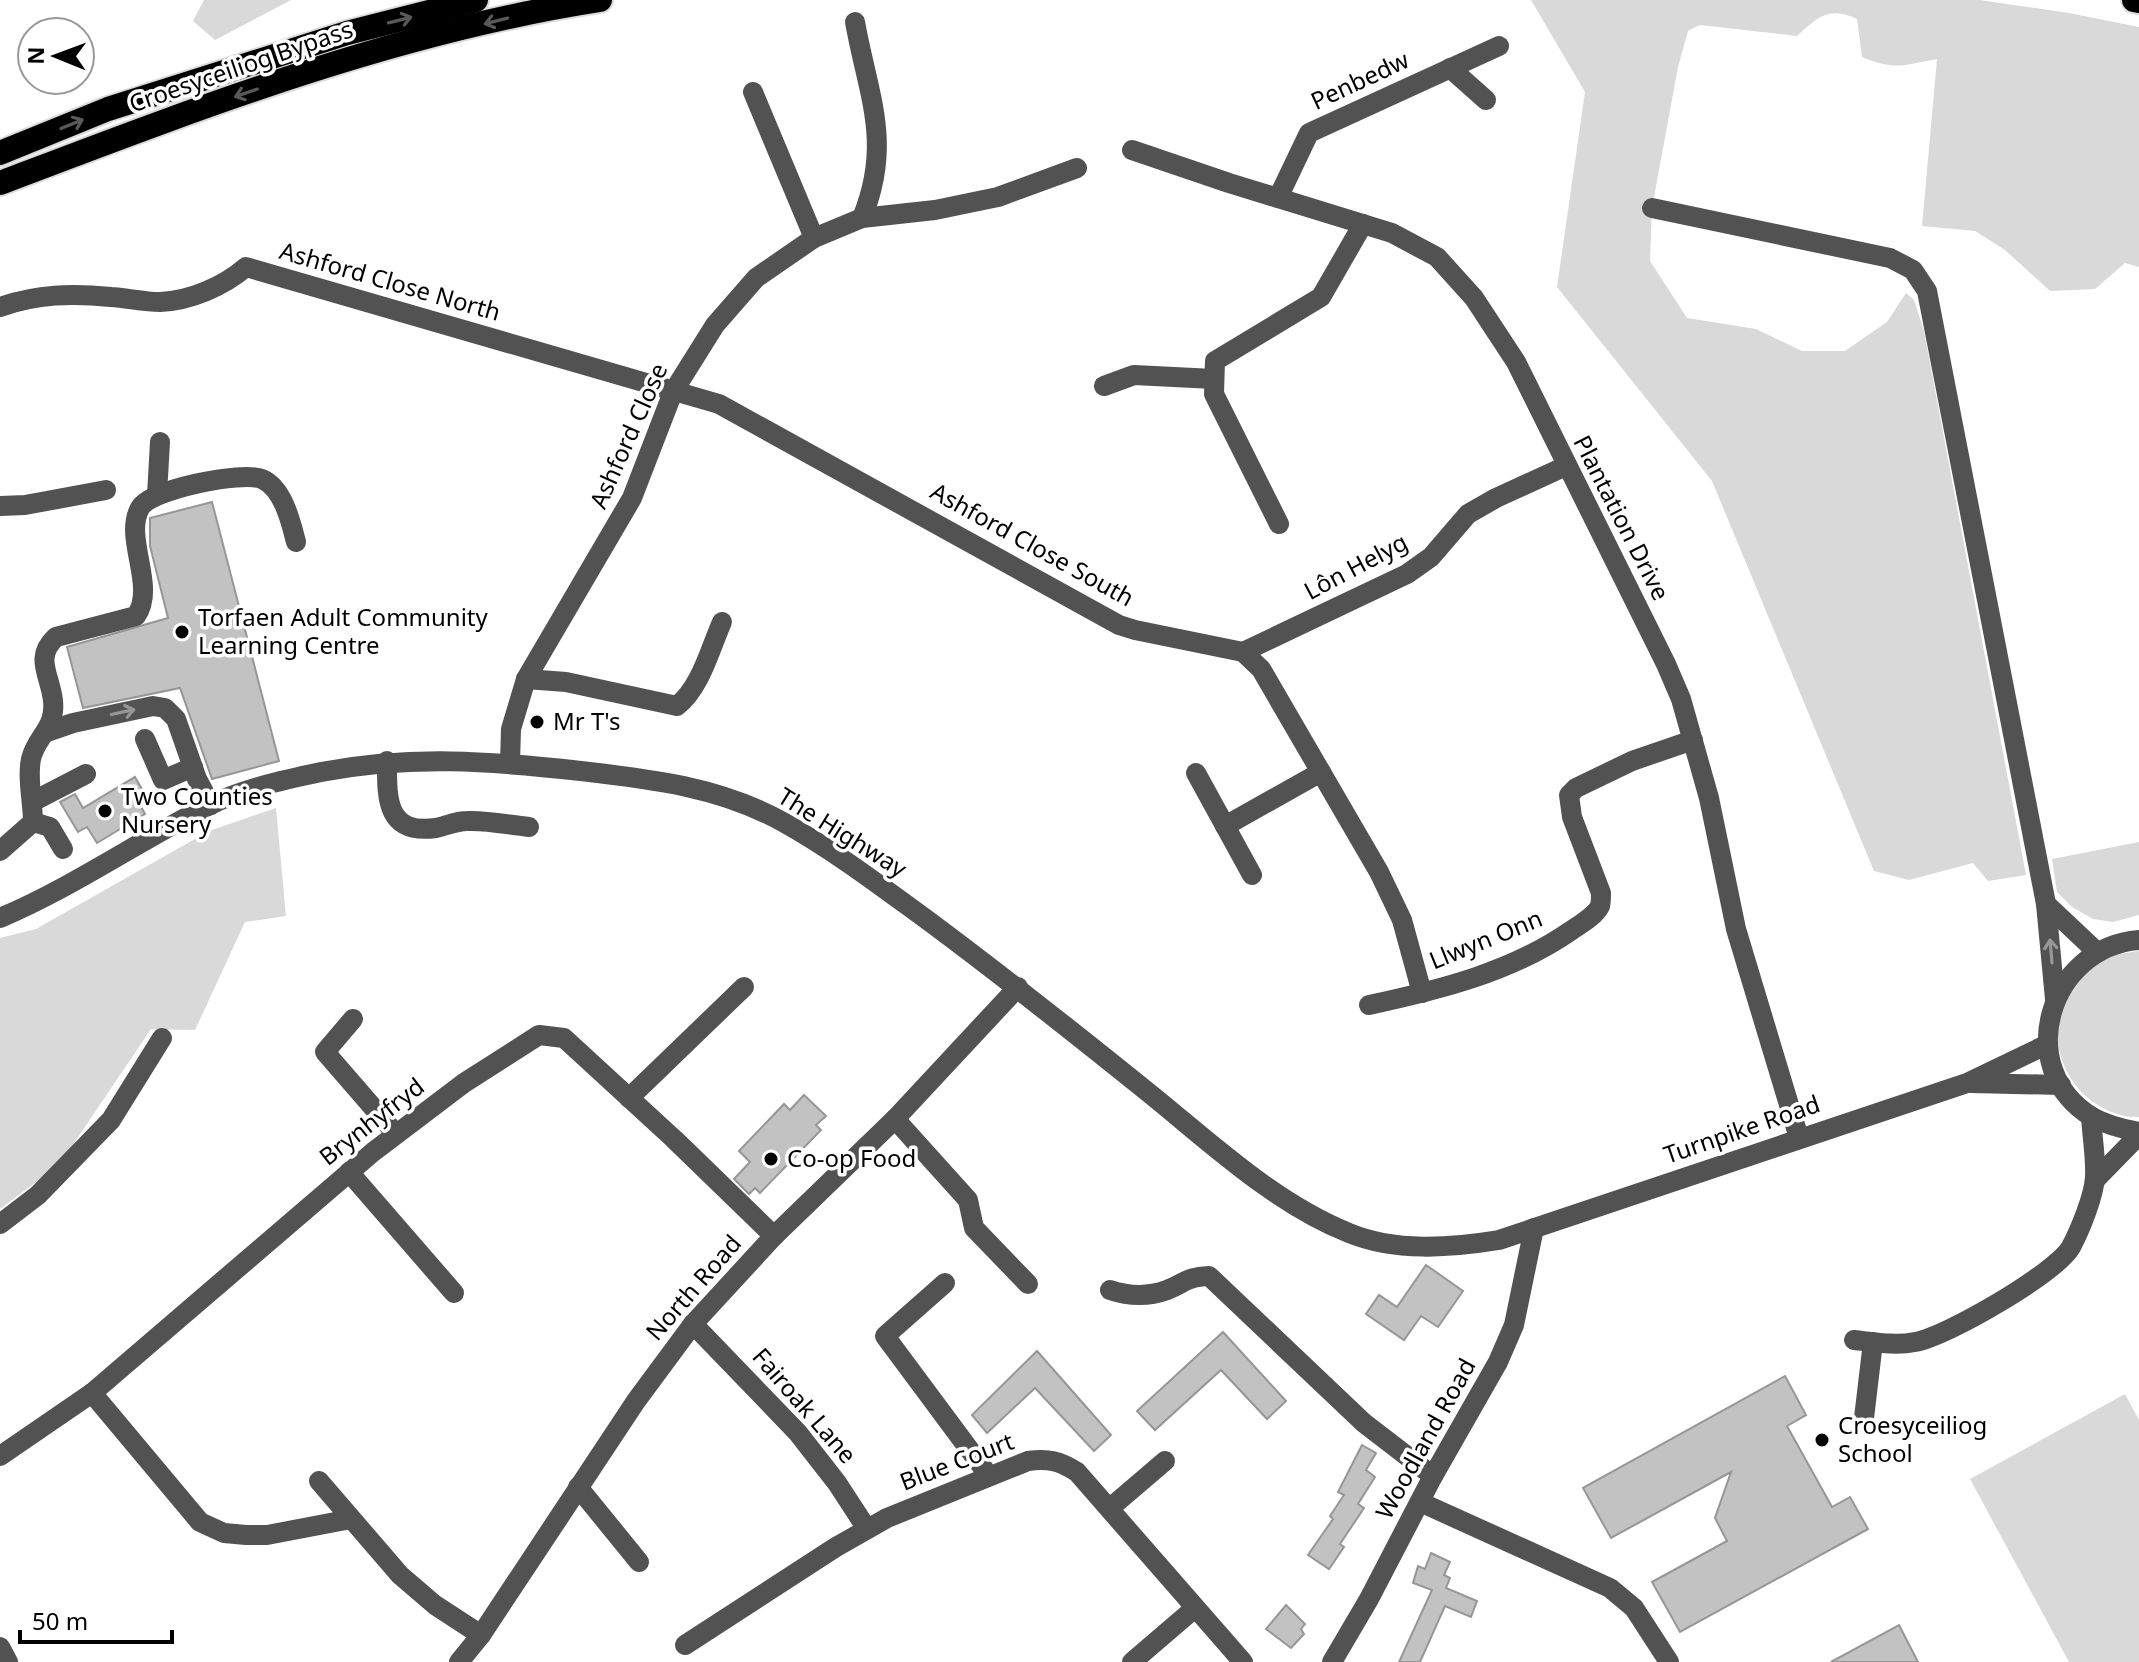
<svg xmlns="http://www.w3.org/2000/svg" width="2139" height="1662" viewBox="0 0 2139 1662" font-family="'Noto Sans',sans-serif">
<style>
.green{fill:#d9d9d9}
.building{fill:#c2c2c2;stroke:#969696;stroke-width:2}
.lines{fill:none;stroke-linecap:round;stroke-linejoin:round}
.highway-casing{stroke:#dbdbdb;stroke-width:28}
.minor{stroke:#525252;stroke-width:20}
.highway{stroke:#000;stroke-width:24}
.oneway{stroke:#595959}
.oneway2{stroke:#979797}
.poi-dot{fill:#000;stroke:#fff;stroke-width:3}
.labels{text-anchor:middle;stroke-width:7;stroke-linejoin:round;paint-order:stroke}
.street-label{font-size:24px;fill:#000;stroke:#fff}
.poi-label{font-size:24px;fill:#000;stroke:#fff;text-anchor:start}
</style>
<rect width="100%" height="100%" fill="#fff"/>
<g class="green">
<polygon points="204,0 291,0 215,40 193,21"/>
<path d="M1531,0H1980L2069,13L2139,27V267L2125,263L2095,289L2050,291L2005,250L1975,231L1922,226L1937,59C1903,65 1896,71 1862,57L1857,19C1828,6 1818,17 1797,36L1700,25L1688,31L1678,67L1652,208L1650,261L1687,318L1756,329L1802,351H1845L1887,322L1906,293L1914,300L1924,331L2026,875L1988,881L1973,863L1909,880L1874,871L1712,481L1557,287L1585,92Z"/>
<polygon points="276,808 286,916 245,922 195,1030 151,1029 60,1164 0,1209 0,938 36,929 209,831"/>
<polygon points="2139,842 2139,915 2113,922 2093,919 2072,907 2057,892 2052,859"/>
<path d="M2139,951V1117C2123,1118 2106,1111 2093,1102C2048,1070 2043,997 2092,965C2107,956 2122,953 2139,951Z"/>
<polygon points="2125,1394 2139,1420 2139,1662 2069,1662 1970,1479"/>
</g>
<g class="building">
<polygon points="212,502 279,761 212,779 180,688 83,708 67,647 168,618 150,546 150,518"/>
<polygon points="135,777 147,798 139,803 145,814 97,843 87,827 78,832 60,802 75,794 83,808"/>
<polygon points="804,1095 826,1116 816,1125 821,1130 760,1193 755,1188 749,1194 734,1179 750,1162 739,1151 784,1104 790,1110"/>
<polygon points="1426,1265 1463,1291 1438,1327 1421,1316 1404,1340 1366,1314 1379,1295 1397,1307"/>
<polygon points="1223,1332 1286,1401 1267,1419 1221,1370 1155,1430 1137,1411"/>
<polygon points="1037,1351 1111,1435 1094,1451 1035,1388 987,1433 972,1415"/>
<polygon points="1785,1376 1806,1415 1787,1426 1832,1507 1850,1497 1868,1529 1680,1632 1652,1582 1727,1541 1715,1518 1731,1472 1611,1538 1583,1488"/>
<polygon points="1362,1445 1376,1453 1366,1470 1375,1477 1358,1504 1364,1508 1340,1544 1344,1547 1329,1569 1308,1555 1333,1519 1330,1516 1344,1495 1338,1492"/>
<polygon points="1431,1553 1450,1562 1444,1575 1450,1578 1446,1588 1477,1601 1471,1617 1445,1606 1420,1662 1399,1662 1432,1590 1413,1583 1418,1566 1425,1569"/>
<polygon points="1286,1605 1305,1624 1301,1629 1304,1634 1291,1648 1266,1629"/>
<polygon points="1899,1625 1918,1662 1831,1662"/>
</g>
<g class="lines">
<g class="highway-casing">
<g id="highway">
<polyline points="2134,0 2139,1"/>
<polyline points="0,153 108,109 347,33 476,0"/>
<path d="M0,183C195,109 393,32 600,0"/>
</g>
</g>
<g class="minor">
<path d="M855,22C868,95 893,142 862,218"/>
<polyline points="1450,68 1486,100"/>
<polyline points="753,92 814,238"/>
<polyline points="1132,150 1229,183 1392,233 1437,257 1474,298 1516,362 1666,664 1681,699 1709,798 1736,929 1799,1138"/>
<polyline points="1278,198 1309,133 1499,46"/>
<polyline points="1652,208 1890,258 1913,270 1927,291 2046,904 2055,999"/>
<path d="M0,307C37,294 72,293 111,297C127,298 144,302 160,302C190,301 224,286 246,267L719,404L1119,625L1135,630L1243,652L1261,669L1379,872L1402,920L1422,993"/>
<polyline points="1104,386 1134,375 1214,379"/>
<polyline points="157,495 160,442"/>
<polyline points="0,506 25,505 106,490"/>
<polyline points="1279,524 1214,394 1215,361 1321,297 1363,224"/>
<polyline points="1243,652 1407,574 1431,557 1468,514 1496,498 1566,466"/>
<path d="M526,679L566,682L677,706C701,687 710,649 722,622"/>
<polyline points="47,732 73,723 153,706 165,708 176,719 197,779 211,805"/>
<polyline points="145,739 163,780 193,767"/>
<path d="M387,761C387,797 385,835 436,828C446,826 456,821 467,821C487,820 509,825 529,827"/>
<polyline points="510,763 511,729 526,679 632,498 673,392 715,325 756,278 814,238 862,218 935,210 998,197 1077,168"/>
<polyline points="1196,773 1252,875"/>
<polyline points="32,802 86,774"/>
<polyline points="33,822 50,827 63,849"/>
<polyline points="1225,826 1321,772"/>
<path d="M0,851L33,822C33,803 27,778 31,759C36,736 56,729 53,701C51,676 33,658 56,637L136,616C157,586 123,538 140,508C151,489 242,471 262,479C283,488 291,522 296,542"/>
<polyline points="2046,904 2097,952"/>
<path d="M0,918C73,887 137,842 208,806C242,789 283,780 321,772C411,755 490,761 581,771C651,779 720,787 783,822C835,851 882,887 930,922C1004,977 1077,1035 1149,1093C1211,1143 1274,1203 1349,1233C1395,1252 1450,1248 1499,1240L1967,1083L2048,1044"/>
<path d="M2139,940C2049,947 2012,1068 2092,1117C2107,1125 2122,1129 2139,1132"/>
<path d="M1369,1005C1439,990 1512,972 1572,930C1581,924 1595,916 1600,906C1601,902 1601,897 1601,893L1572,817L1569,795L1576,788L1632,761L1693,740"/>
<polyline points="353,1019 325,1052 396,1134"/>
<polyline points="1971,1083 2061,1085"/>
<polyline points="629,1098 744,987"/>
<polyline points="895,1119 968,1200 974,1228 1028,1284"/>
<polyline points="349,1172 454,1293"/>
<polyline points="2095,1180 2139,1135"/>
<polyline points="0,1224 38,1195 111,1120 162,1038"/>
<polyline points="945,1283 885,1336 989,1476"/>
<path d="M1110,1290C1128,1296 1148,1297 1167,1290C1185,1283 1186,1277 1209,1276L1364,1423L1433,1476"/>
<polyline points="693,1324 798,1433 837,1483 867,1529"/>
<path d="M1854,1340C1874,1342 1895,1346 1915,1342C1946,1337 2056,1273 2071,1247C2080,1230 2094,1196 2095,1177C2096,1157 2092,1136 2091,1116"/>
<polyline points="92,1393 200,1522 224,1533 246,1535 267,1535 351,1519"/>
<polyline points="1864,1418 1873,1342"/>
<polyline points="0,1456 92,1393 373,1152 464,1083 539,1035 564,1038 674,1139 774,1236"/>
<polyline points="319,1481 400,1575 435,1605 481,1635"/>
<polyline points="578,1487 639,1562"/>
<polyline points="1420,1502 1610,1588 1634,1608 1669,1662"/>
<polyline points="1110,1508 1165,1461"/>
<path d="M685,1645L836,1547L887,1518L1028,1461C1048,1458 1060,1461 1077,1472L1243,1662"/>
<polyline points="0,1647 8,1662"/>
<polyline points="459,1662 481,1635 636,1401 693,1324 774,1236 895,1119 1018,987"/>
<polyline points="1132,1662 1195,1608"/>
<polyline points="1332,1662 1369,1599 1433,1476 1498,1362 1514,1325 1534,1228"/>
</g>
<use href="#highway" class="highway"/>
</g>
<defs><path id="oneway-shaft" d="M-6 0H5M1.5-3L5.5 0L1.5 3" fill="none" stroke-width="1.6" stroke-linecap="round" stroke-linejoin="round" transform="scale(2)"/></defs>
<g class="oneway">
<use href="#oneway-shaft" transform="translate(400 20) rotate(-14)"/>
<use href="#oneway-shaft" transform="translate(496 21) rotate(166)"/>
<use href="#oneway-shaft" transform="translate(246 93) rotate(161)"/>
<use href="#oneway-shaft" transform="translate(72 124) rotate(-22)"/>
</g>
<g class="oneway2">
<use href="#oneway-shaft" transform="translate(123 712) rotate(-12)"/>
<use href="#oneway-shaft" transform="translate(2051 951) rotate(-95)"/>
</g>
<g class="poi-dot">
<circle cx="182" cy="632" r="8"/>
<circle cx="537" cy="722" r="8"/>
<circle cx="105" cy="811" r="8"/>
<circle cx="771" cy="1159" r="8"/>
<circle cx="1822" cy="1440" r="8"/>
</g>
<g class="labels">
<g class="street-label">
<text transform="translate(241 67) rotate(-19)" y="8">Croesyceiliog Bypass</text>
<text transform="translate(1360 81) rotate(-25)" y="8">Penbedw</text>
<text transform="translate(390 282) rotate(16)" y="8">Ashford Close North</text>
<text transform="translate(629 436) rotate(-66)" y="8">Ashford Close</text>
<text transform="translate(1621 518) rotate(63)" y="8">Plantation Drive</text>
<text transform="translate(1032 545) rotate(29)" y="8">Ashford Close South</text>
<text transform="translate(1356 567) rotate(-28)" y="8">Lôn Helyg</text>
<text transform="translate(842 833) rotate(32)" y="8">The Highway</text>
<text transform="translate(1486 940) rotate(-22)" y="8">Llwyn Onn</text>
<text transform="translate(372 1122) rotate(-38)" y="8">Brynhyfryd</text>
<text transform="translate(1742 1130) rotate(-19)" y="8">Turnpike Road</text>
<text transform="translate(694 1288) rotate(-49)" y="8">North Road</text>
<text transform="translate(804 1406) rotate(49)" y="8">Fairoak Lane</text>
<text transform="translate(1426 1439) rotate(-61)" y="8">Woodland Road</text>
<text transform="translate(957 1462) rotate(-21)" y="8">Blue Court</text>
</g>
<g class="poi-label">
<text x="198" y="626">Torfaen Adult Community<tspan x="198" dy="28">Learning Centre</tspan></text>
<text x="553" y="730">Mr T's</text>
<text x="121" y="805">Two Counties<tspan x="121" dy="28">Nursery</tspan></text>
<text x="787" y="1167">Co-op Food</text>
<text x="1838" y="1434">Croesyceiliog<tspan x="1838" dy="28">School</tspan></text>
</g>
</g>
<g transform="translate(56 56) rotate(271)"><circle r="38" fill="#ffffff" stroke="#999999" stroke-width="2"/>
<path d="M0-6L14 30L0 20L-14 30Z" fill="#000000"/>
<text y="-12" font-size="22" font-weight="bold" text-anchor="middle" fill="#000000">N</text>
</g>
<path d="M20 1630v12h152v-12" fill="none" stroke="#000000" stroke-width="4"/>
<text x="32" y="1630" font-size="24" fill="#000000" stroke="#ffffff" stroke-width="6" paint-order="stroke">50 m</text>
</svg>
